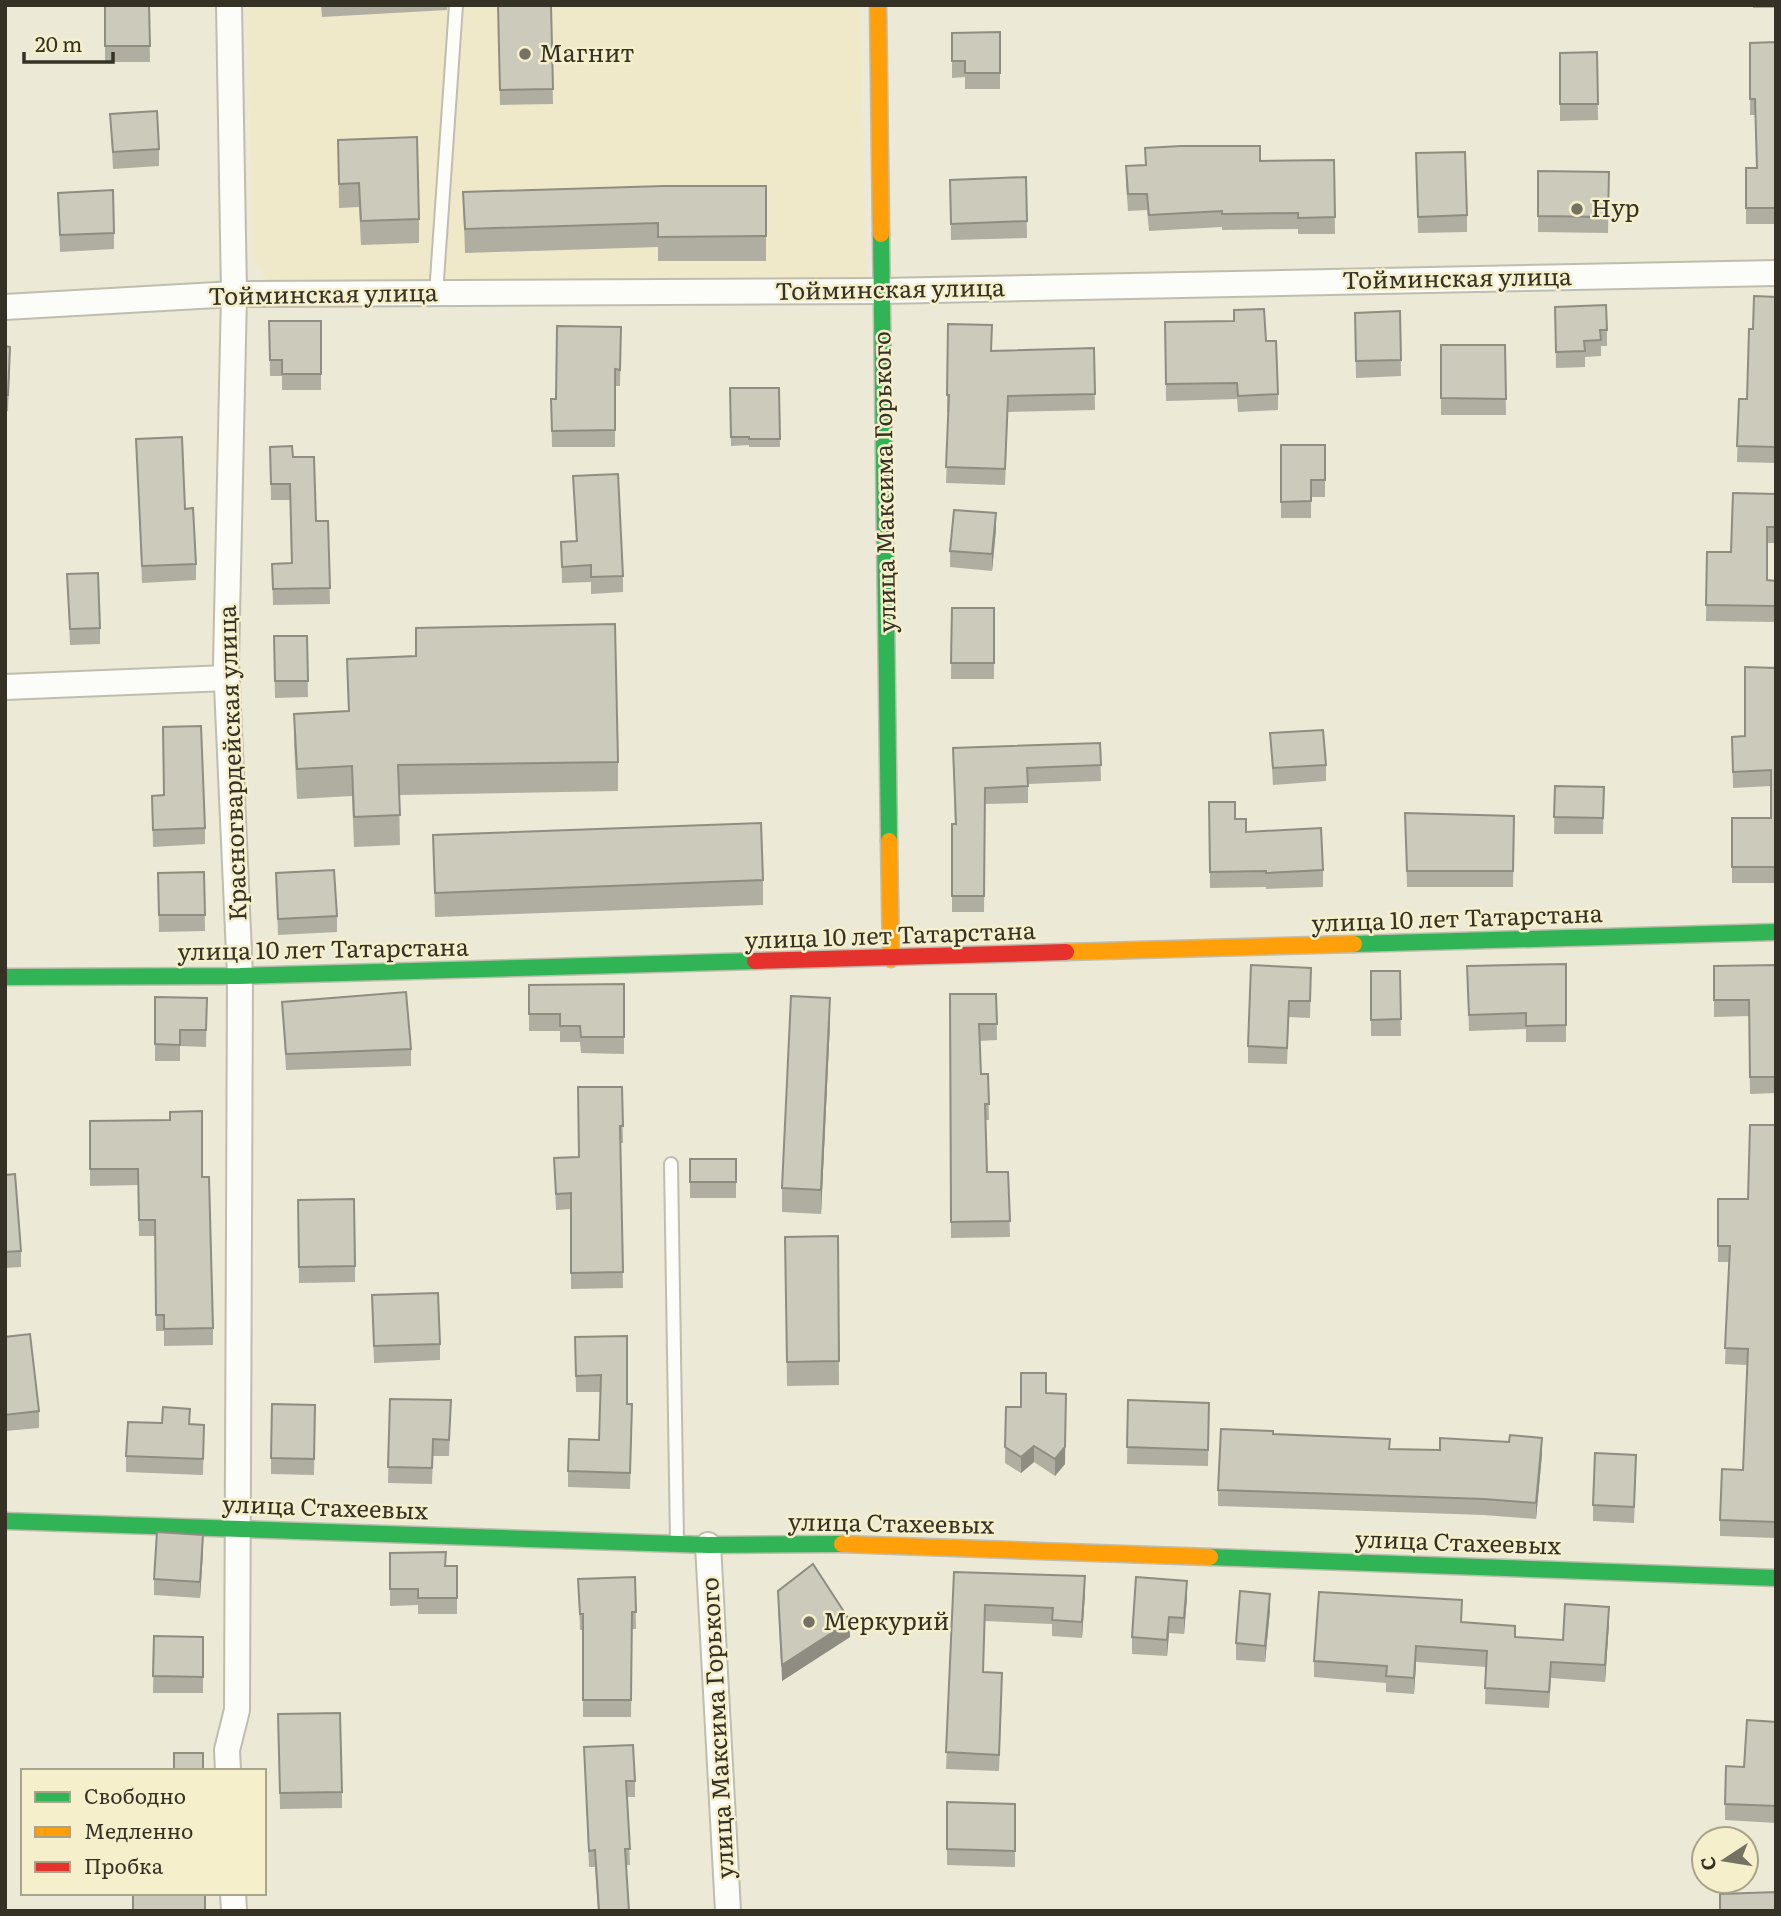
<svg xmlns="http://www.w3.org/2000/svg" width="1781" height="1916" viewBox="0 0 1781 1916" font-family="Literata,serif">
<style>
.built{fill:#efe9c9}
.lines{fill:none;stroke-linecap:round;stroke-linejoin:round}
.lane-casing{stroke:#bfbdae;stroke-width:16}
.street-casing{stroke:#bfbdae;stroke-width:28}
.fast-casing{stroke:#bfbdae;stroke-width:19}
.slow-casing{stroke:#bfbdae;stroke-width:19}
.jam-casing{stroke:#bfbdae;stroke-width:19}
.lane{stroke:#fcfcf9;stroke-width:12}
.street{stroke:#fcfcf9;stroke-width:24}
.fast{stroke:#30b455;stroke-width:16}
.slow{stroke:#ff9f0a;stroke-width:16}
.jam{stroke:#e5322d;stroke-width:16}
.wall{fill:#afaea0}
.shaded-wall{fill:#8f8d82}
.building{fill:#cccaba;stroke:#8f8d82;stroke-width:2}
.poi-dot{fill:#757263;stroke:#f6efcc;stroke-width:2.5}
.labels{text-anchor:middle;stroke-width:5;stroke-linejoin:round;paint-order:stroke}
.poi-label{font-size:24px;fill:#353225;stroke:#f6efcc;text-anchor:start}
.street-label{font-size:24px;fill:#353225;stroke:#f6efcc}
</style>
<rect width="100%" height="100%" fill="#ece9d6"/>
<polygon class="built" points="247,5 860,5 866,281 286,286 266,279 253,259"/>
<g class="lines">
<g class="lane-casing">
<g id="lane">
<polyline points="436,294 456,5"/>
<polyline points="671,1164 677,1542"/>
</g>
</g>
<g class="street-casing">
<g id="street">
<polyline points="5,307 234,294 882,291 1776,273"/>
<polyline points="5,687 227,678"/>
<polyline points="708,1545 728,1911"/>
<polyline points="228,1771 227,1750 237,1710 240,976 226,663 234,294 229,5"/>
<polyline points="233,1893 234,1911"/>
</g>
</g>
<g class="fast-casing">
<g id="fast">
<polyline points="881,234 889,841"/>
<polyline points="1354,944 1776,932"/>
<polyline points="5,977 240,976 755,961"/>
<polyline points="5,1521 708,1545 842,1544"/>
<polyline points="1210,1557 1776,1578"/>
</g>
</g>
<g class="slow-casing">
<g id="slow">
<polyline points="878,5 881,234"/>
<polyline points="889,841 891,959"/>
<polyline points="1066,952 1354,944"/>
<polyline points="842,1544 1210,1557"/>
</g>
</g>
<g class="jam-casing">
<polyline id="jam" points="755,961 1066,952"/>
</g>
<use href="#lane" class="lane"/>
<use href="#street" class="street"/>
<use href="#fast" class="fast"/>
<use href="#slow" class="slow"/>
<use href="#jam" class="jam"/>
</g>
<g class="wall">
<polygon points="105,5 149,5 150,62 105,62"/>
<polygon points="321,5 448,5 447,10 322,17"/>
<polygon points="498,5 551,5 553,104 500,105"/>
<rect x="1753" y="5" width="23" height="3"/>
<polygon points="1000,32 1000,89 965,89 965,77 952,78 952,33"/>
<polygon points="1776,42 1776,224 1746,224 1746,168 1757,168 1755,115 1750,115 1750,43"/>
<polygon points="1597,52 1598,120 1560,121 1560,53"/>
<polygon points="110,114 159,149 159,166 113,169"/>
<polygon points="338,140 419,219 419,243 361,245 359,207 339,208"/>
<polygon points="1145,148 1260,161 1334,160 1335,234 1298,234 1298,229 1222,230 1222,227 1149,231 1147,210 1128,211 1126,183 1126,166 1145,165"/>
<polygon points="1416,153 1467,215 1467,232 1418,233"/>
<polygon points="1538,171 1609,172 1608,233 1538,232"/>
<polygon points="1026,177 1027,238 951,240 950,180"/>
<polygon points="766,186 766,261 658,261 658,247 465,253 463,192"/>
<polygon points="58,193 114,233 114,249 60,252"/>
<polygon points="1776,297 1776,463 1737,462 1739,399 1747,399 1753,329"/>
<polygon points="1555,307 1607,330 1607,346 1601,346 1601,356 1585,357 1585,367 1556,368"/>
<polygon points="1400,311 1401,376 1356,378 1355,313"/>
<polygon points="269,321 321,321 321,390 282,390 282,376 270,376"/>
<polygon points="1165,322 1266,341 1278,394 1278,410 1238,412 1237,399 1166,401"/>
<polygon points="948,324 992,351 1094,348 1095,410 1008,412 1005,485 946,483 949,412 947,412"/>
<polygon points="621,327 620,386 615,386 615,447 552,447 551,399 556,399"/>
<polygon points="1441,345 1505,345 1506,415 1441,415"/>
<polygon points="5,346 10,363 8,411 5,411"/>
<polygon points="730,388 779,388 780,447 749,447 749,445 731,446"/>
<polygon points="136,439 185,509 196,564 196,580 142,583"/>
<polygon points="1281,445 1325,445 1325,497 1311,497 1311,518 1281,518"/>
<polygon points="270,447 293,457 316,521 328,521 330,604 273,605 272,564 291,563 290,500 271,500"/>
<polygon points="573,476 623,576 623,592 591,594 591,582 562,583 561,542 576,541"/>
<polygon points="1776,494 1776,543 1767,543 1767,580 1776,581 1776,622 1706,621 1707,552 1731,552"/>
<polygon points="996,529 992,571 950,567 950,551"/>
<polygon points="67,574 100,628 100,644 70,645"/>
<polygon points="952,608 994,608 994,679 951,679"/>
<polygon points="274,636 307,636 308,697 275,698"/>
<polygon points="347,659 618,762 618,791 399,795 400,845 354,847 352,796 297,799 294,743 294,714 348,711"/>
<polygon points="1776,668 1776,883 1732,883 1732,818 1771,818 1771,786 1733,788 1732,737 1745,736"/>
<polygon points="1270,733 1326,765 1326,781 1273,785"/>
<polygon points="1100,743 1101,781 1028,784 1028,803 985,804 984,912 952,912 952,824 955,824 953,748"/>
<polygon points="1555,786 1604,787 1603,834 1554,834"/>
<polygon points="164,795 205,828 205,844 153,847 152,796"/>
<polygon points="1209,802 1235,819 1246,832 1323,870 1323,887 1266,889 1266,887 1210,888"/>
<polygon points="1405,813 1514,816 1513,887 1407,887"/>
<polygon points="433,835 763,880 763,905 435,917"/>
<polygon points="204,872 205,931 159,932 158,873"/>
<polygon points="276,873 337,916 337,932 278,935"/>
<polygon points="1566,964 1566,1042 1526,1042 1526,1029 1469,1031 1467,966"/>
<polygon points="1776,965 1776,1093 1750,1094 1749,1016 1714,1017 1714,966"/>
<polygon points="1311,968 1310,1018 1289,1017 1287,1064 1248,1063 1248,1046"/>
<polygon points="1371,971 1400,971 1401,1036 1371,1036"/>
<polygon points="624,984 624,1054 581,1053 580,1042 560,1042 560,1031 529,1031 529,985"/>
<polygon points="950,994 996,994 997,1040 979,1041 981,1074 988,1074 989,1120 985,1120 987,1172 1008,1172 1010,1237 951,1238"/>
<polygon points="155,997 207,998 206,1047 180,1046 180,1061 155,1061"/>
<polygon points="282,1002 411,1049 411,1066 286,1070"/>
<polygon points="830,1022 821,1214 782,1212 782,1188"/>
<polygon points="622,1087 623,1143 620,1143 623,1288 571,1289 571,1209 556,1210 554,1158 579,1157"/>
<polygon points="90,1121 202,1177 213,1328 213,1345 164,1346 164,1331 156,1331 155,1236 139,1236 138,1185 90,1186"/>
<polygon points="1776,1125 1776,1538 1720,1536 1720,1520 1743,1470 1747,1365 1725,1364 1729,1262 1718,1262 1718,1199 1748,1199"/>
<rect x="690" y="1159" width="46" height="39"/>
<polygon points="5,1175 21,1251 21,1267 5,1268"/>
<polygon points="298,1200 355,1266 355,1282 299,1283"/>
<polygon points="838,1236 839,1385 787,1386 785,1237"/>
<polygon points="372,1295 440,1344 440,1360 374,1363"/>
<polygon points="5,1337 39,1411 39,1428 5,1431"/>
<polygon points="575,1337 632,1421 630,1489 568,1487 568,1471 599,1440 601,1392 576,1392"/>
<polygon points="1046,1393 1065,1464 1055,1476 1034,1462 1021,1473 1005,1463 1006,1407 1021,1407"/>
<polygon points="390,1399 451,1400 449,1456 433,1456 432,1484 388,1483"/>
<polygon points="1128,1400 1209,1403 1208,1466 1127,1464"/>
<polygon points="315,1405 314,1475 271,1474 271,1458"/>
<polygon points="190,1424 204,1425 203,1475 126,1472 126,1456"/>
<polygon points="1273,1434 1390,1449 1542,1454 1536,1519 1484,1515 1218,1506 1218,1490"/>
<polygon points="1636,1471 1634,1523 1593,1521 1593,1505"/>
<polygon points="203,1551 200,1598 154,1595 154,1579"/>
<polygon points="390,1553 445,1566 457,1566 457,1614 418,1614 418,1605 390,1606"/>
<polygon points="954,1572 1085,1593 1082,1638 1052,1636 1052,1624 985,1621 983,1672 1002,1689 999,1771 946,1769"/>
<polygon points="635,1577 636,1629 632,1629 631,1717 583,1717 583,1630 580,1630 578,1579"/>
<polygon points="778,1591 850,1637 782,1681 778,1607"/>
<polygon points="1187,1597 1184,1634 1169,1633 1167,1656 1132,1654 1132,1637"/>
<polygon points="1270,1610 1265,1662 1236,1660 1236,1643"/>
<polygon points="1462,1623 1515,1637 1563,1640 1609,1623 1605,1682 1551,1678 1549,1708 1485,1704 1486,1667 1416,1662 1414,1694 1386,1692 1386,1683 1314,1677 1314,1661"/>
<polygon points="154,1636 203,1637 203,1693 153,1693"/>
<polygon points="278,1714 342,1792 342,1808 280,1809"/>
<polygon points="1776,1722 1776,1823 1725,1820 1725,1804 1744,1767"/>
<polygon points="584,1747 635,1781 635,1797 627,1797 630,1865 626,1865 629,1911 598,1911 595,1867 589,1867"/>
<polygon points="947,1802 1015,1804 1015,1867 947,1865"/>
</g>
<g class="shaded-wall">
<polygon points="996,513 996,529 992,571 992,554"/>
<polygon points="830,998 830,1022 821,1214 821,1190"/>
<polygon points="1066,1394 1065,1464 1055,1476 1055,1459"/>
<polygon points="1542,1438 1542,1454 1536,1519 1536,1503"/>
<polygon points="1034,1446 1034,1462 1021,1473 1021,1457"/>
<polygon points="203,1535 203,1551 200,1598 200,1582"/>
<polygon points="1085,1576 1085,1593 1082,1638 1082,1622"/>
<polygon points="1187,1581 1187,1597 1184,1634 1184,1618"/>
<polygon points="1270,1594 1270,1610 1265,1662 1265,1646"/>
<polygon points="1609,1607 1609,1623 1605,1682 1605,1665"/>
<polygon points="1169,1617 1169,1633 1167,1656 1167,1640"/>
<polygon points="850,1621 850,1637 782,1681 782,1665"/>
<polygon points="1416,1646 1416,1662 1414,1694 1414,1678"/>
</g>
<g class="building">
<polygon points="105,5 149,5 150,46 105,46"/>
<polygon points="498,5 551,5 553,89 500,90"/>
<polygon points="1000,32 1000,73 965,73 965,61 952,61 952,33"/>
<polygon points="1776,42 1776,208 1746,208 1746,168 1757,168 1755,99 1750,99 1750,43"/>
<polygon points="1597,52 1598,104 1560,104 1560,53"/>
<polygon points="157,111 159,149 113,152 110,114"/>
<polygon points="417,137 419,219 361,221 359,183 339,184 338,140"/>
<polygon points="1181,146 1260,146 1260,161 1334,160 1335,217 1298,218 1298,213 1222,214 1222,211 1149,215 1147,194 1128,194 1126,166 1146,165 1145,148"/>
<polygon points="1465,152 1467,215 1418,217 1416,153"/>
<polygon points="1538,171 1609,172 1608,217 1538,216"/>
<polygon points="1026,177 1027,221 951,224 950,180"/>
<polygon points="664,186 766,186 766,236 658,237 658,223 465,229 463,192"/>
<polygon points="113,190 114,233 60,235 58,193"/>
<polygon points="1754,296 1776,297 1776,447 1737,446 1739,399 1747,399 1749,329 1753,329"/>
<polygon points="1606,305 1607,330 1600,330 1601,340 1584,341 1585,351 1556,352 1555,307"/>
<polygon points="1264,309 1266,341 1276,341 1278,394 1238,396 1237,383 1166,384 1165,322 1234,321 1234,310"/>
<polygon points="1400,311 1401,360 1356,361 1355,313"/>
<polygon points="269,321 321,321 321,374 282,374 282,360 270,360"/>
<polygon points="948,324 992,325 991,351 1094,348 1095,394 1008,396 1005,469 946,467 949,395 947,395"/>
<polygon points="557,326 621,327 620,370 615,369 615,430 552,431 551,399 556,399"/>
<polygon points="1441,345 1505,345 1506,399 1441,398"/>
<polygon points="5,346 10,347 8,395 5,395"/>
<polygon points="730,388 779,388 780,439 749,439 749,437 731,437"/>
<polygon points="182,437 185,509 193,508 196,564 142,566 136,439"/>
<polygon points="1281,445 1325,445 1325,480 1311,480 1311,501 1281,502"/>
<polygon points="292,446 293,457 314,457 316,521 328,521 330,588 273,589 272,564 292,563 290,484 271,484 270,447"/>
<polygon points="618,474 623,576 591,577 591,565 562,567 561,542 577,541 573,476"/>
<polygon points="1733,493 1776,494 1776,527 1767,527 1767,580 1776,581 1776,606 1706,605 1707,552 1731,552"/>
<polygon points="954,510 996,513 992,554 950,551"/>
<polygon points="98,573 100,628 70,629 67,574"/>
<polygon points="952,608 994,608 994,663 951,663"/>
<polygon points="615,624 618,762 398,765 400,815 354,817 352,766 297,769 294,714 349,711 347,659 416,656 416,628"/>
<polygon points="274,636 307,636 308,681 275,681"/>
<polygon points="1745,667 1776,668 1776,867 1732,867 1732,818 1771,818 1771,770 1733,772 1732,737 1745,736"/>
<polygon points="201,726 205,828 153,830 152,796 164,795 163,727"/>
<polygon points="1323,730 1326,765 1273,768 1270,733"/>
<polygon points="1100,743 1101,765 1027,768 1028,786 985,788 984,896 952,896 952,824 956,824 953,748"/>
<polygon points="1555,786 1604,787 1603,818 1554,817"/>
<polygon points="1209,802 1235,802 1235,819 1246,819 1246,832 1321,828 1323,870 1266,873 1266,871 1210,872"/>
<polygon points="1405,813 1514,816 1513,871 1407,871"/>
<polygon points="761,823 763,880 435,893 433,835"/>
<polygon points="334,870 337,916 278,919 276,873"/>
<polygon points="204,872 205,915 159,915 158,873"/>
<polygon points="1566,964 1566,1025 1526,1026 1526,1013 1469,1015 1467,966"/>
<polygon points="1251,965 1311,968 1310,1001 1289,1001 1287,1048 1248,1046"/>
<polygon points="1776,965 1776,1077 1750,1077 1749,1000 1714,1000 1714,966"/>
<polygon points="1371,971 1400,971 1401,1019 1371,1020"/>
<polygon points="624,984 624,1037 581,1037 580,1026 560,1026 560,1014 529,1014 529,985"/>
<polygon points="406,992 411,1049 286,1054 282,1002"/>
<polygon points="950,994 996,994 997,1024 979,1024 981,1074 988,1074 989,1104 985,1104 987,1172 1008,1172 1010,1221 951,1222"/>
<polygon points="791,996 830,998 821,1190 782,1188"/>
<polygon points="155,997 207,998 206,1030 180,1030 180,1045 155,1044"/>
<polygon points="578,1087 622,1087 623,1126 620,1126 623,1272 571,1273 571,1193 556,1194 554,1158 579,1157"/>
<polygon points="202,1111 202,1177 209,1177 213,1328 164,1329 164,1315 156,1315 155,1220 139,1220 138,1169 90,1169 90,1121 170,1120 170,1112"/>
<polygon points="1750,1125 1776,1125 1776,1522 1720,1520 1722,1469 1743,1470 1748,1349 1725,1348 1730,1246 1718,1246 1718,1199 1748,1199"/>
<rect x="690" y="1159" width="46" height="23"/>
<polygon points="15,1174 21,1251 5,1252 5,1175"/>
<polygon points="354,1199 355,1266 299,1267 298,1200"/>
<polygon points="838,1236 839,1361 787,1362 785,1237"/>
<polygon points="438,1293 440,1344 374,1346 372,1295"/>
<polygon points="30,1334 39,1411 5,1415 5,1337"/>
<polygon points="627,1336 627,1404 632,1404 630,1473 568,1471 569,1439 599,1440 601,1375 576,1376 575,1337"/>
<polygon points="1021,1373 1046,1373 1046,1393 1066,1394 1065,1447 1055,1459 1034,1446 1021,1457 1005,1447 1006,1407 1021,1407"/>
<polygon points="390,1399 451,1400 449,1440 433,1439 432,1468 388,1467"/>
<polygon points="1128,1400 1209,1403 1208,1450 1127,1447"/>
<polygon points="272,1404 315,1405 314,1459 271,1458"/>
<polygon points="163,1407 190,1409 189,1424 204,1425 203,1459 126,1456 128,1422 162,1423"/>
<polygon points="1221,1429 1273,1431 1273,1434 1390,1439 1389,1449 1440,1450 1440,1438 1509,1442 1510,1435 1542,1438 1536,1503 1484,1499 1218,1490"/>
<polygon points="1595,1453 1636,1455 1634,1507 1593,1505"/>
<polygon points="157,1532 203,1535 200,1582 154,1579"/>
<polygon points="446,1552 445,1566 457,1566 457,1598 418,1598 418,1589 390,1589 390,1553"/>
<polygon points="813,1564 850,1621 782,1665 778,1591"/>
<polygon points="954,1572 1085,1576 1082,1622 1052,1620 1053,1608 985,1605 983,1672 1002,1673 999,1755 946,1752"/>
<polygon points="635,1577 636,1612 632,1612 631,1700 583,1700 583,1614 580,1614 578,1579"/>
<polygon points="1136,1577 1187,1581 1184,1618 1169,1617 1167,1640 1132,1637"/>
<polygon points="1240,1591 1270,1594 1265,1646 1236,1643"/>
<polygon points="1319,1592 1462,1600 1461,1622 1515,1626 1515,1637 1563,1640 1565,1604 1609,1607 1605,1665 1551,1662 1549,1692 1485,1688 1487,1651 1416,1646 1414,1678 1386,1676 1387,1666 1314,1661"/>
<polygon points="154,1636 203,1637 203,1677 153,1676"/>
<polygon points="340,1713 342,1792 280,1793 278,1714"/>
<polygon points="1747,1720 1776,1722 1776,1806 1725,1804 1726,1766 1744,1767"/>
<polygon points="633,1745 635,1781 626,1781 630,1849 625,1849 629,1911 599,1911 595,1850 589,1851 584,1747"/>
<rect x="174" y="1753" width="29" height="18"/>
<polygon points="947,1802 1015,1804 1015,1851 947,1849"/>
<polygon points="1776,1892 1776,1911 1720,1911 1720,1894"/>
<rect x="133" y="1893" width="72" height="18"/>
</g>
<g class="poi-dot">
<circle cx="525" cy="54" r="7"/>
<circle cx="1577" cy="209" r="7"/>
<circle cx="809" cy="1622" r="7"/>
</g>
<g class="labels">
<g class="poi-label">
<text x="539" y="62">Магнит</text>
<text x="1591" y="217">Нур</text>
<text x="823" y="1630">Меркурий</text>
</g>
<g class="street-label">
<text transform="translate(1457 279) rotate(-1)" y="8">Тойминская улица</text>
<text transform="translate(890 290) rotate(-1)" y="8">Тойминская улица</text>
<text transform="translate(323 295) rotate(-1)" y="8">Тойминская улица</text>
<text transform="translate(885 482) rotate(-91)" y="8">улица Максима Горького</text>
<text transform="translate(233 763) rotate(-92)" y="8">Красногвардейская улица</text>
<text transform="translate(1457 919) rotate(-2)" y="8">улица 10 лет Татарстана</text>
<text transform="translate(890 936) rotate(-2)" y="8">улица 10 лет Татарстана</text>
<text transform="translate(323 950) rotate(-1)" y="8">улица 10 лет Татарстана</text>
<text transform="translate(325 1508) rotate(2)" y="8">улица Стахеевых</text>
<text transform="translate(891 1524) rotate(1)" y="8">улица Стахеевых</text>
<text transform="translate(1458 1543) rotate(2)" y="8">улица Стахеевых</text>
<text transform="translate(718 1728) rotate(-93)" y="8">улица Максима Горького</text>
</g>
</g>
<rect width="1781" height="1916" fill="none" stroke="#353225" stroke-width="14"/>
<rect x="21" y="1769" width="245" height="126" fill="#f6efcc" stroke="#a9a389" stroke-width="2"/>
<rect x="35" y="1792" width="35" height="10" fill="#30b455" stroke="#a9a389" stroke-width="2"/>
<text x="84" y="1804" font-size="21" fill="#353225">Свободно</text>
<rect x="35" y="1827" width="35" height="10" fill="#ff9f0a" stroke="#a9a389" stroke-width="2"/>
<text x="84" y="1839" font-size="21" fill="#353225">Медленно</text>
<rect x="35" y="1862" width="35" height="10" fill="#e5322d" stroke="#a9a389" stroke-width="2"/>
<text x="84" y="1874" font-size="21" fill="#353225">Пробка</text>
<g transform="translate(1725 1860) rotate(258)"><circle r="33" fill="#f6efcc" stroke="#a9a389" stroke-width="2"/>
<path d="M0-5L12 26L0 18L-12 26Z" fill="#757263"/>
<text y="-10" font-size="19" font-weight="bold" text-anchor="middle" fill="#353225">С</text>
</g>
<path d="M24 52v10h89v-10" fill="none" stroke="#353225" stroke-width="3.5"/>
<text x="35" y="52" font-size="21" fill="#353225" stroke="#f6efcc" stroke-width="5" paint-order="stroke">20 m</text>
</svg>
